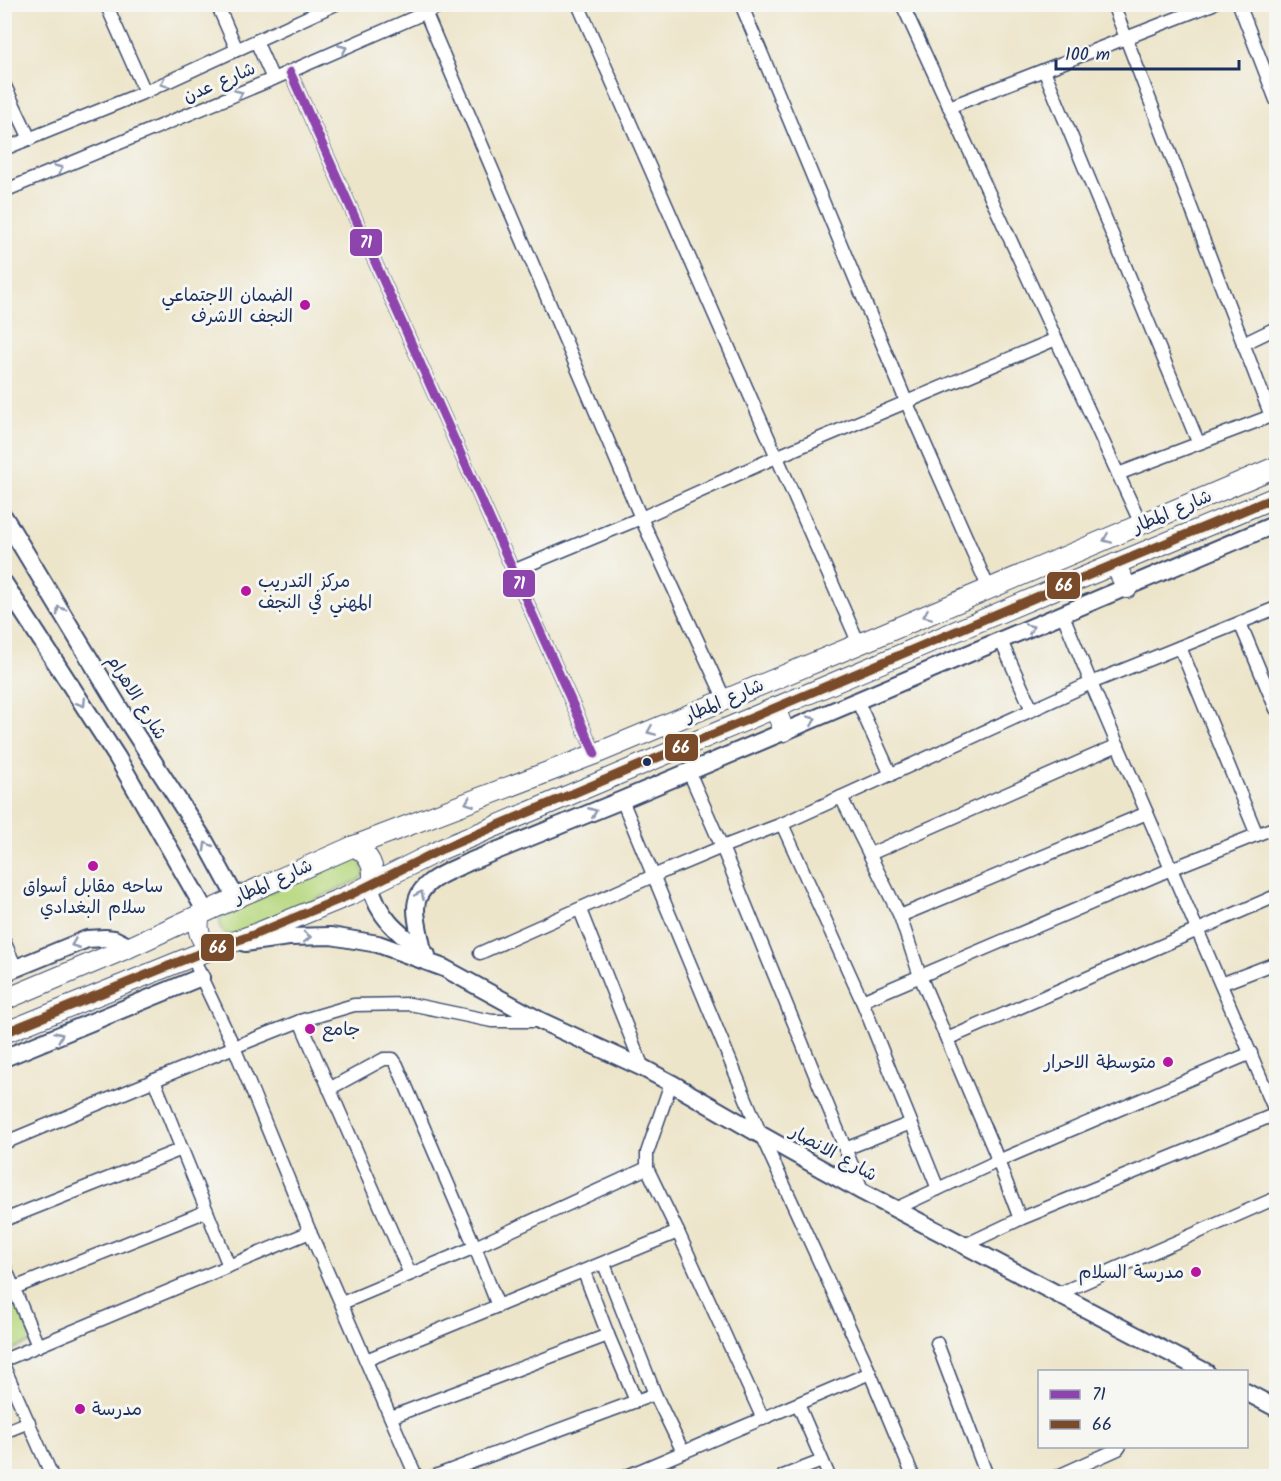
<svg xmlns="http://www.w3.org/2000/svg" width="1281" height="1481" viewBox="0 0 1281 1481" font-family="Kalam,'Playpen Sans Arabic',sans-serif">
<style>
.green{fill:#b7d87f;stroke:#69846e;stroke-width:1.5}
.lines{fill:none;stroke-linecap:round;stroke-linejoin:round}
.street-casing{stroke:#3a4a6e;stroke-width:15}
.secondary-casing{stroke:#3a4a6e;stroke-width:20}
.primary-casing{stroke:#3a4a6e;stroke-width:22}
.street{stroke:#fff;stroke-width:12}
.secondary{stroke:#fff;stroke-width:16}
.primary{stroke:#fff;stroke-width:20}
.bus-1-casing{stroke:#f6f6f2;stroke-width:14}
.bus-2-casing{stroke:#f6f6f2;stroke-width:14}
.bus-1{stroke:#8e44ad;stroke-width:9}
.bus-2{stroke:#7a4b2a;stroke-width:9}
.oneway{stroke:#8d97ae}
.poi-dot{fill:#b5179e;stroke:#f6f6f2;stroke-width:2}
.bus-dot{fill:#1b2f5e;stroke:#f6f6f2;stroke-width:2}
.labels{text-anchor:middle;stroke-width:6;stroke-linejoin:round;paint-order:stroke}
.street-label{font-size:18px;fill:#1b2f5e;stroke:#f6f6f2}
.poi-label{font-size:18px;fill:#1b2f5e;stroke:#f6f6f2;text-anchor:end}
.line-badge{stroke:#f6f6f2;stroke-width:2}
.badge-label{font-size:16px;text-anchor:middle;font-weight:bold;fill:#fff}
</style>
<rect width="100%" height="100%" fill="#f6f6f2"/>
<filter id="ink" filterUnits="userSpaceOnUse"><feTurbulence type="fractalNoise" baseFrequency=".0167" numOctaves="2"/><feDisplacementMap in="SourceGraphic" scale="12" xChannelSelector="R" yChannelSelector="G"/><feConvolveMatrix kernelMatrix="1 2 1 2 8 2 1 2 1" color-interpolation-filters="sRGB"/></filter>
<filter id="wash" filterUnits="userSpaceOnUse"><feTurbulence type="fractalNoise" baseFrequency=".008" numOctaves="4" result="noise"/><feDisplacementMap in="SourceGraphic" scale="24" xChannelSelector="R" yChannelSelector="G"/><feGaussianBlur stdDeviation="1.35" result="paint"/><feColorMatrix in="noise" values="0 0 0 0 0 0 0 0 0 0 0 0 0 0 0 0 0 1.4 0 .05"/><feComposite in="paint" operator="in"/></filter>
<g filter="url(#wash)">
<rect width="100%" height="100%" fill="#ede5ca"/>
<g class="green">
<path d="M351,858H357L360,860L365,874L361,879L234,936C218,935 217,922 224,911Z"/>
<polygon points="4,1273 34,1341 5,1353 4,1353"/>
</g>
</g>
<g filter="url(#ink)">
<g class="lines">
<g class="street-casing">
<g id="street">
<polyline points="106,4 145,92"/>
<polyline points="217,4 237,50"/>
<polyline points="578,4 859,644"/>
<polyline points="741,4 906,401 989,589"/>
<polyline points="902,4 1141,524"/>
<polyline points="1113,4 1271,416 1118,474"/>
<polyline points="1239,4 1276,100"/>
<polyline points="426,14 641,518 725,700"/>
<polyline points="256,41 273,79"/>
<polyline points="1044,70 1198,442"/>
<polyline points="290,72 595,754"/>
<polyline points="4,84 30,139"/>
<polyline points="949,107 1213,4"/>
<polyline points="4,149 145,92 336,4"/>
<polyline points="4,191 273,79 445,4"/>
<polyline points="1243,344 1276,328"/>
<polyline points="513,571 641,518 776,457 1056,339"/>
<polyline points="1063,615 1091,683 1276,1113"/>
<polyline points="1240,623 1276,709"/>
<polyline points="1001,641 1032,710"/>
<polyline points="1180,647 1257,835"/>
<polyline points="857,700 891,775"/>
<polyline points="689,772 722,847 863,1192"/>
<polyline points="841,797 900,916 920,976 994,1150 1020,1219"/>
<polyline points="622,800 761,1135 864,1359 913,1476"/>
<polyline points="782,824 862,1001 938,1189"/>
<polyline points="870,854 1118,745"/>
<polyline points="580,910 643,1068"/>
<polyline points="900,916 1147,813"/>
<polyline points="4,941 16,968"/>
<polyline points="480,953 653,876 722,847 782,824 1091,683 1276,608"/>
<polyline points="193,956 201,977 234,1047 310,1232 416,1476"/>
<polyline points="1221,984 1276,963"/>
<polyline points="862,1001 1171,869 1276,827"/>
<polyline points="300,1021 354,1005 410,1004 492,1021 538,1021"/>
<polyline points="947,1039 1276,896"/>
<polyline points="154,1080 229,1266"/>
<polyline points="671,1083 647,1153 647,1168 678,1232 763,1419"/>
<polyline points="329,1089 384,1059 393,1059 397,1065 475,1247 498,1306"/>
<polyline points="4,1143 234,1047 300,1021 410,1274"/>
<polyline points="845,1149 911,1123"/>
<polyline points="895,1209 998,1161 1251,1053"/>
<polyline points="4,1220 182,1149"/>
<polyline points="965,1245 1020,1219 1276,1114"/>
<polyline points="604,1264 655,1394 683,1452"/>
<polyline points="4,1265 38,1346"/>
<polyline points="584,1272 608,1335 636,1401"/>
<polyline points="14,1288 207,1211"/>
<polyline points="1058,1294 1276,1198"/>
<polyline points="342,1303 475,1247 647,1168"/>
<polyline points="937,1343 987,1476"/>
<polyline points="4,1360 310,1232"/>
<polyline points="366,1360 678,1232"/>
<polyline points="4,1367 52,1476"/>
<polyline points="798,1404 829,1476"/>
<polyline points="391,1417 608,1335"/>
<polyline points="4,1432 29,1422"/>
<polyline points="4,1476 5,1476"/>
<polyline points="435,1476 655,1394"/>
<polyline points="627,1476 870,1373"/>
<polyline points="783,1476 822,1461"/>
<polyline points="1058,1476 1118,1449 1120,1446"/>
</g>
</g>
<g class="secondary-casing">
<g id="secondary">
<polyline points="4,517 129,724 206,843 236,898"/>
<polyline points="4,583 117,757 206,912"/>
<path d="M370,885C379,920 400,934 427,955"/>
<polyline points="245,943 289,937 331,936 378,944 444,968 541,1021 643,1068 671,1083 761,1135 863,1192 1206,1372"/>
<path d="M423,952C421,938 416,923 416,909C416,881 448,872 469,862L622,800L1276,524"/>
<polyline points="4,973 87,939 105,938 114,939 130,947"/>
<polyline points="4,1058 201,977"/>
<polyline points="1246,1392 1276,1408"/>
</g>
</g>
<g class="primary-casing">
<g id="primary">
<polyline points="1115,564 1127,588"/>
<polyline points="775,708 784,731"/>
<path d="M354,846C369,854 376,867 372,884"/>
<path d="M200,915C196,930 200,941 213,949"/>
<polyline points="4,1000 130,947 236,898 354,846 595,754 859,644 1276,467"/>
<polyline points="4,1033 193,956 253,935 352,894 442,849 1053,590 1276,497"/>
</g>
</g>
<use href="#street" class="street"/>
<use href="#secondary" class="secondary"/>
<use href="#primary" class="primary"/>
<g class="bus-1-casing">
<polyline id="bus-1" points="290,72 595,754"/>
</g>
<g class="bus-2-casing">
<polyline id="bus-2" points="4,1033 193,956 253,935 352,894 442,849 1053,590 1276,497"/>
</g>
<use href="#bus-1" class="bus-1"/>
<use href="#bus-2" class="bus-2"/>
</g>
<defs><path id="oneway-chevron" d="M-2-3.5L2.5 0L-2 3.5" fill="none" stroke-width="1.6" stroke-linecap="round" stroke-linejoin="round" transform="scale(1.5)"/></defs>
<g class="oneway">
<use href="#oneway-chevron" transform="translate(343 49) rotate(-23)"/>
<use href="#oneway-chevron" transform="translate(164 83) rotate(155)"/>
<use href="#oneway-chevron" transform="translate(239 94) rotate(-23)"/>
<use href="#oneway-chevron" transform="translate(59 169) rotate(-23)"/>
<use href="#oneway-chevron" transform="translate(1107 539) rotate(157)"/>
<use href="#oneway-chevron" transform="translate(60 610) rotate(-121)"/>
<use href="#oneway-chevron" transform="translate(927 615) rotate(157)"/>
<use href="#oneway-chevron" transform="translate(1030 628) rotate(-23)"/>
<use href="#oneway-chevron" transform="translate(82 703) rotate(58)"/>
<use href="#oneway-chevron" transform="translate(812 720) rotate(-23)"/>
<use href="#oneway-chevron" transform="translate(651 731) rotate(157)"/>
<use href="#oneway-chevron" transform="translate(469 802) rotate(159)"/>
<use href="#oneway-chevron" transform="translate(593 812) rotate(-22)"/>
<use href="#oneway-chevron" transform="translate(207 846) rotate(-120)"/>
<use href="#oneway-chevron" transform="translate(420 895) rotate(-65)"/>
<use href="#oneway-chevron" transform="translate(307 937) rotate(-1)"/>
<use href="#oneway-chevron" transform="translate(75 944) rotate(158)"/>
<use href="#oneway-chevron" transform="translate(59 1036) rotate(-23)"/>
</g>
</g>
<g class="poi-dot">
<circle cx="305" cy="305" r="6"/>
<circle cx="246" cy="591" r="6"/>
<circle cx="93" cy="866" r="6"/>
<circle cx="310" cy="1029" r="6"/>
<circle cx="1168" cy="1062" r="6"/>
<circle cx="1196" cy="1272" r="6"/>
<circle cx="80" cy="1409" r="6"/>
</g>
<circle class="bus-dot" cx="647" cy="762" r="5"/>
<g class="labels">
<g class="street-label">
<text transform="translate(219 82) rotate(-23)" y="6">شارع عدن</text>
<text transform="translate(1172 511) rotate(-23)" y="6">شارع المطار</text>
<text transform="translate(137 697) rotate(58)" y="6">شارع الاهرام</text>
<text transform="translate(724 700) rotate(-23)" y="6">شارع المطار</text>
<text transform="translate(273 881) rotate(-24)" y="6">شارع المطار</text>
<text transform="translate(834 1153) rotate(29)" y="6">شارع الانصار</text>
</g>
<g class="poi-label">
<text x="293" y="301">الضمان الاجتماعي<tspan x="293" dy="21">النجف الاشرف</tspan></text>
<text x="258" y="587" text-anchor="start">مركز التدريب<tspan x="258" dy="21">المهني في النجف</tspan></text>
<text x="93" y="892" text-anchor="middle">ساحه مقابل أسواق<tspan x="93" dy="21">سلام البغدادي</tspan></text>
<text x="322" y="1035" text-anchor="start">جامع</text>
<text x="1156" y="1068">متوسطة الاحرار</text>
<text x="1184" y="1278">مدرسة السلام</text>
<text x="92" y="1415" text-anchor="start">مدرسة</text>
</g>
</g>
<g class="line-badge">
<rect x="349" y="228" width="34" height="29" rx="6" fill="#8e44ad"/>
<rect x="502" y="569" width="34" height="29" rx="6" fill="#8e44ad"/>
<rect x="1046" y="571" width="35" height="29" rx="6" fill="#7a4b2a"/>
<rect x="664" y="733" width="35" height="29" rx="6" fill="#7a4b2a"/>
<rect x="200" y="933" width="35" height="29" rx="6" fill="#7a4b2a"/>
</g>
<g class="badge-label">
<text x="366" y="248">71</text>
<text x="519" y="589">71</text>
<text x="1064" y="591">66</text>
<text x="681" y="753">66</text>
<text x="218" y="953">66</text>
</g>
<rect width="1281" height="1481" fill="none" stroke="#f6f6f2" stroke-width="24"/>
<rect x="1038" y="1370" width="210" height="78" fill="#f6f6f2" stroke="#9ea6b7" stroke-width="1.5"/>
<rect x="1050" y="1390" width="30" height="9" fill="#8e44ad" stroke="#9ea6b7" stroke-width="1.5"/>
<text x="1092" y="1400" font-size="18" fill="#1b2f5e">71</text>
<rect x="1050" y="1420" width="30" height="9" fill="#7a4b2a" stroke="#9ea6b7" stroke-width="1.5"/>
<text x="1092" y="1430" font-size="18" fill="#1b2f5e">66</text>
<path d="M1056 60v9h183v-9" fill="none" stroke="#1b2f5e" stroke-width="3"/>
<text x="1065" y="60" font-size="18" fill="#1b2f5e" stroke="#f6f6f2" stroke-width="4.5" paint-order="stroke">100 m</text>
</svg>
